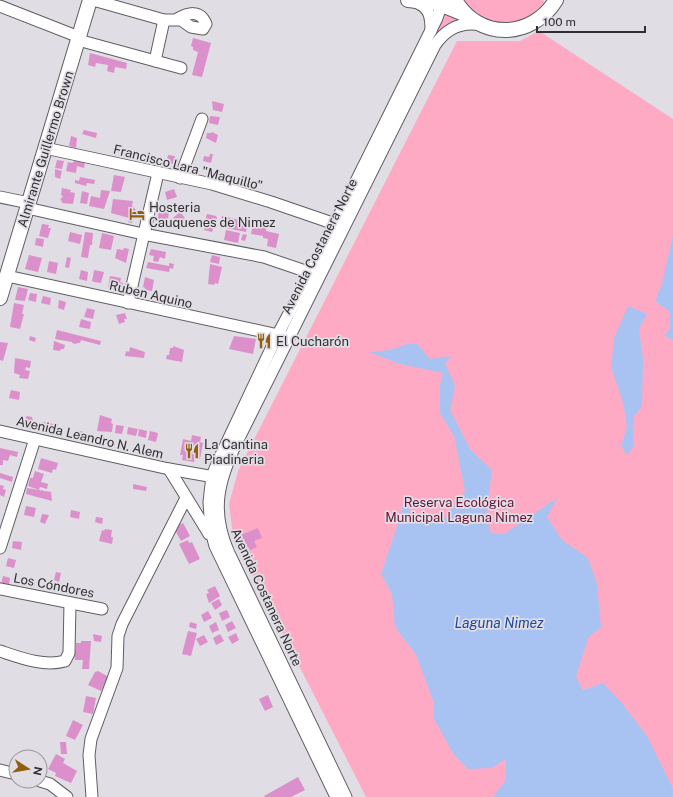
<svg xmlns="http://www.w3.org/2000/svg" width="673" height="797" viewBox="0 0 673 797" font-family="'Public Sans',sans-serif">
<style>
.green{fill:#ffaac5}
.water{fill:#a8c3f1}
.building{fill:#db90cc}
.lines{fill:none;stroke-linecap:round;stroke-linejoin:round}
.minor-casing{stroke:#605d63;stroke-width:13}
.major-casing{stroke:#605d63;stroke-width:16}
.minor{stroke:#fff;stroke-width:11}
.major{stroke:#fff;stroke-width:14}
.labels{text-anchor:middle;stroke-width:3.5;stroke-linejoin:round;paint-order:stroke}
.street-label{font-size:13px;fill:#2f2e30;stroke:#e1dde4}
.poi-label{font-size:13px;fill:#2f2e30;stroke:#e1dde4;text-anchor:start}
.park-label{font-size:13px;fill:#641136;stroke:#e1dde4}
.water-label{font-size:14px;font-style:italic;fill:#19499e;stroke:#e1dde4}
</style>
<rect width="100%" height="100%" fill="#e1dde4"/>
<g class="green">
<polygon points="460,0 543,0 546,5 519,24 486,22"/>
<polygon points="446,10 465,18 453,25 345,211"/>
<polygon points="539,31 673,119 673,797 366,797 233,536 229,504 238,471 457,41 520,41"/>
</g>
<g class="water">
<polygon points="673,235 673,341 664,335 670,329 669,311 655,301 662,284"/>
<polygon points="628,306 647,314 639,329 643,360 642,406 634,416 633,447 627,455 621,446 627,427 623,403 612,370 611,369 614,338"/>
<polygon points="407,344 417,344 430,359 451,356 445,363 455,386 450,410 470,449 492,470 486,517 491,533 504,534 557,498 547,517 562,540 588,558 597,584 601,627 588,638 576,677 583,690 603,683 621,702 647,736 673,789 673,797 493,797 505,781 506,759 492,768 468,769 454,755 434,719 434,703 416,655 395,627 392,594 381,574 398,523 405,496 410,513 422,523 446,517 465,491 454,436 440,413 440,385 443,373 400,364 369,352 390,350"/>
</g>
<g class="building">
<polygon points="193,38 211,43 202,77 192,75 198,52 193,50 193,47 191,46"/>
<polygon points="90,53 127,63 126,69 115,67 114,73 107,71 108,65 96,63 95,67 88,65"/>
<polygon points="212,101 224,104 222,112 213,110"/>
<polygon points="210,116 220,117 218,125 209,123"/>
<polygon points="84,130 97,133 96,138 82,134"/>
<polygon points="212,132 218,135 216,143 206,138 207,133 211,133"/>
<polygon points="71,136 77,138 76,148 69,146"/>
<polygon points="210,154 213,154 211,163 203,161 204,156 209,157"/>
<polygon points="168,155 175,156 173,164 166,163"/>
<polygon points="57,160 64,161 62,169 55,168"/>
<polygon points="76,160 85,162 84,168 77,166 76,173 66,171 68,162 72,163"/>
<polygon points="55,169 62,171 60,179 55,177"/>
<polygon points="114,175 125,177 121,192 111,191"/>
<polygon points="80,177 95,180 94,184 87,183 86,186 75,183 75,180 79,181"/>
<polygon points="62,188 71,190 70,192 75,193 73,204 62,203 62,201 60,200 63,196 61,195"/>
<polygon points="174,189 177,197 167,200 165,192"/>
<polygon points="101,190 110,191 104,209 89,206 91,196 100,198"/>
<polygon points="82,191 89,193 87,204 80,203"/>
<polygon points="113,199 133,201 132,206 136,210 132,223 128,222 129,218 111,213"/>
<polygon points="159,210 169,212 167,227 157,226"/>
<polygon points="180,212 185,218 178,224 173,218"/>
<polygon points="207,214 216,216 217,218 212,232 204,230 205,226 203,226"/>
<polygon points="222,216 248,222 246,232 220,227"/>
<polygon points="261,223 267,225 266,231 279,234 276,248 267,246 268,239 263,238 263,236 251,234 253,224 260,226"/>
<polygon points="42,224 49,225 48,228 51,228 48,238 39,236"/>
<polygon points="226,230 240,233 238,243 224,240"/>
<polygon points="70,232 82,235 80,244 68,241"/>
<polygon points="85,232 93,233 92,245 90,245 88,258 81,257"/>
<polygon points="102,233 114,236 111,250 99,248"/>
<polygon points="243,234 247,235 245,241 241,240"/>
<polygon points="36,238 44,239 43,247 35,245"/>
<polygon points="124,248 129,249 126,263 115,258 117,249 123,250"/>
<polygon points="151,249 166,252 165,259 160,257 158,262 153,261 154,256 149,255"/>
<polygon points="29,255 42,258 38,272 25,269"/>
<polygon points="212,255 220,257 219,264 210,262"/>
<polygon points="67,257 71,258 69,268 65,267"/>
<polygon points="49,261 58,263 56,274 47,272"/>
<polygon points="148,262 169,266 169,263 174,264 173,269 170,268 169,272 146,268"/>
<polygon points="210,264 222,267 219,280 218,284 215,283 214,285 208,284"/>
<polygon points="81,270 88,272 87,281 79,279"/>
<polygon points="94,270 104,272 101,283 94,282 92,281"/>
<polygon points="110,276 121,278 120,282 123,283 123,285 118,284 117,289 108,288"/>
<polygon points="145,277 154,280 152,291 145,290 145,288 143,287"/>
<polygon points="18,287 28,289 25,301 15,300"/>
<polygon points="30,293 37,294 36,302 28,300"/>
<polygon points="43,296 51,298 50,305 41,303"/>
<polygon points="59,300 66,302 64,310 58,308"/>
<polygon points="14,303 24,305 22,314 24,314 20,329 10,327"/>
<polygon points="87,308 95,310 93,319 84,317"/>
<polygon points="125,313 127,319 124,319 125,322 119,324 116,315"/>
<polygon points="81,319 91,322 90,329 79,327"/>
<polygon points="57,330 101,341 100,345 81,340 80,343 77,343 76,344 72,343 72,342 55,339"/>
<polygon points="30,336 36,338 35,342 29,340"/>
<polygon points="234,336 256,339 253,354 229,349"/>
<polygon points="54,341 65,345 64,349 61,349 60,351 53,350"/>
<polygon points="0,342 8,343 3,361 0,360"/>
<polygon points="173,346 184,350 182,362 166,359 167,355 169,355 170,348 173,348"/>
<polygon points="130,347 145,352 144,358 125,356 126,351 129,352"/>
<polygon points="15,358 31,361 30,368 26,367 25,370 30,371 28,379 19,378 20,375 14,373"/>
<polygon points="11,390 20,392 19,400 9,398"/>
<polygon points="100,415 112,419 111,423 113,424 112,432 97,431"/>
<polygon points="26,416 32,417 33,422 40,424 39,430 24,428 24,419 26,419"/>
<polygon points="43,422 58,425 56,435 41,432"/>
<polygon points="116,425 124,426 122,434 115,433"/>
<polygon points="128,427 138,429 136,436 127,434"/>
<polygon points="139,429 147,431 146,438 138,436"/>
<polygon points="79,431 84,432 83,438 78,437"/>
<polygon points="150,431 158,433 156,442 148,440"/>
<polygon points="192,435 201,437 200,442 203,443 200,459 195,458 194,462 182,460 183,455 180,455 183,439 191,441"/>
<polygon points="0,448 18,452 17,457 10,455 8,461 3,460 3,465 0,465"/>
<polygon points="41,458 58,463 56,470 53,469 52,473 38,469"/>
<polygon points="35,471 44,474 41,482 48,484 47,489 40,487 39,490 28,486 30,478 33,478"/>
<polygon points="0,473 13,477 12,482 0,478"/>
<polygon points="133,484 147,487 146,491 133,489"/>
<polygon points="0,485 4,486 3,489 6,490 4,497 0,495"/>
<polygon points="27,488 51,492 52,501 26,494"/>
<polygon points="26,506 36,508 34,517 24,515"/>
<polygon points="71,510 80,512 79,519 70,517"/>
<polygon points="42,514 49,515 45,524 40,522"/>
<polygon points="96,517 103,518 102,524 95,522"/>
<polygon points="183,523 190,536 181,541 175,530 178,529 177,526"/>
<polygon points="258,528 262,538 254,541 257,547 250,550 241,535"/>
<polygon points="105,529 112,530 111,537 113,537 112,544 99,541 102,530 104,531"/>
<polygon points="188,540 189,543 192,542 200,559 189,564 179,544"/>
<polygon points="13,541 22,542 21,550 12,548"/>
<polygon points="8,558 16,560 14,568 6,566"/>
<polygon points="56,572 61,573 59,582 54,580"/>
<polygon points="3,576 10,578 9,586 1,584"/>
<polygon points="215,586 220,596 209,603 206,594 209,593 207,590"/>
<polygon points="219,599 222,605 215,610 211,603"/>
<polygon points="227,610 230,617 222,621 219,613"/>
<polygon points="208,611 212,618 204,622 201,615"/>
<polygon points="232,621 236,628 228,632 225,625"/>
<polygon points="190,622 197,624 196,629 189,627"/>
<polygon points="216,622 219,630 212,633 209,626"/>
<polygon points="188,631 197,633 191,656 182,654"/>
<polygon points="236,633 239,640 232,644 228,637"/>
<polygon points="93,634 102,636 101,642 94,641"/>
<polygon points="220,634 224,641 216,645 213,638"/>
<polygon points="204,635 208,642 200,646 196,639"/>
<polygon points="81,641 91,641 89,669 82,669 83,660 75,660 74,650 76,650 76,643 81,643"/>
<polygon points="98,671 107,676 108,678 101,691 88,685 95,672"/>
<polygon points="268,695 273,707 265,711 259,699"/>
<polygon points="86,696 96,698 93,714 83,712"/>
<polygon points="73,720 83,725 75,740 66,736"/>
<polygon points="60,742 66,742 67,754 61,754"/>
<polygon points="56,754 65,759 63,763 77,771 71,783 55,776 56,773 48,769"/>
<polygon points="298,777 305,790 291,797 265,797 264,796"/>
</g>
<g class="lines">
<g class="minor-casing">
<g id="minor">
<path d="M93,0L164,20H181L191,27L203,29L206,24C200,9 188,13 177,19"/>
<path d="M415,2C430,7 431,17 431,31"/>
<polyline points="0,6 79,37"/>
<polyline points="78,40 181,68"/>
<polyline points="155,61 164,20"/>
<polyline points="45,148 212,184 271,202 341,226"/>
<polyline points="180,178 202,119"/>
<polyline points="0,197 29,203"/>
<polyline points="27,208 143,234 264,257 317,275"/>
<polyline points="7,276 283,336"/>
<polyline points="128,303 158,173"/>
<polyline points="0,431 169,469 220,478"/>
<polyline points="169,469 209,534"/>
<polyline points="0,548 35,439"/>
<polyline points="0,589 102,609"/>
<path d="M0,651C21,658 44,667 65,661L69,653L70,603"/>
<polyline points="0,770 16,774"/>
<polyline points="40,781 50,784 67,797"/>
<polyline points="92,797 89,755 91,739 117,668 118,636 122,624 186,498"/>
<polyline points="336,797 215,546 211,531 209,502 212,476 220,457 278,334 311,272 437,18 443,0"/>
<path d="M346,797L228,551C211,511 218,482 236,444L435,45C446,29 461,21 481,25"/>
</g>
</g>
<g class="major-casing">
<g id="major">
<polyline points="408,0 437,3 464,14"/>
<path d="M455,0C479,41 532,39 556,0"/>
<polyline points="0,298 90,0"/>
</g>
</g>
<use href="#minor" class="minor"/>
<use href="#major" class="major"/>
</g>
<defs>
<g id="hotel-bare" transform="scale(1.2)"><path d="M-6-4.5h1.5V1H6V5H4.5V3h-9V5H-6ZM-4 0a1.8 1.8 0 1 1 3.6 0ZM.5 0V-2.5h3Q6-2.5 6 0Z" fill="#905f0d" stroke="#e1dde4" stroke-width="2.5" paint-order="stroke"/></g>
<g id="restaurant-bare" transform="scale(1.2)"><path d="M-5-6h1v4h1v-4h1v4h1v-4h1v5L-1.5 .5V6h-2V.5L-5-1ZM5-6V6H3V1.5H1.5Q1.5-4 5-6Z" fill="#905f0d" stroke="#e1dde4" stroke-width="2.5" paint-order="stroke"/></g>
</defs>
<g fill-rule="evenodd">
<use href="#hotel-bare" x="137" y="214"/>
<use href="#restaurant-bare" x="264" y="341"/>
<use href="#restaurant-bare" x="192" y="451"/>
</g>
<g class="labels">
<g class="street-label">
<text transform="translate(45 149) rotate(-73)" y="5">Almirante Guillermo Brown</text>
<text transform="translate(188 167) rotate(14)" y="5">Francisco Lara "Maquillo"</text>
<text transform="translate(319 246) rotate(-63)" y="5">Avenida Costanera Norte</text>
<text transform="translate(151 294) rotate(13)" y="5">Ruben Aquino</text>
<text transform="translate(90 437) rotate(13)" y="5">Avenida Leandro N. Alem</text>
<text transform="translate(54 585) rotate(11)" y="5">Los Cóndores</text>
<text transform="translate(267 597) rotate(65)" y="5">Avenida Costanera Norte</text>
</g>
<g class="poi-label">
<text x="149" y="212">Hosteria<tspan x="149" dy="15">Cauquenes de Nimez</tspan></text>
<text x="276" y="346">El Cucharón</text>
<text x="204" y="449">La Cantina<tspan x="204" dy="15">Piadineria</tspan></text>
</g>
<g class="park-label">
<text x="459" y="507">Reserva Ecológica<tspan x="459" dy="15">Municipal Laguna Nimez</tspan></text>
</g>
<g class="water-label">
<text x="499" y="628">Laguna Nimez</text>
</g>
</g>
<g transform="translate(28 769) rotate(102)"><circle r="19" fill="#e1dde4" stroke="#9a979c"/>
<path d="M0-3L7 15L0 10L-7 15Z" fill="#905f0d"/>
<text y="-6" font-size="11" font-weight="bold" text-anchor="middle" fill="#2f2e30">N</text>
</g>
<path d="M537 26v6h108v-6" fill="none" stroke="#2f2e30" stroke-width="2"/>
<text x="543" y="26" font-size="12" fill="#2f2e30" stroke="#e1dde4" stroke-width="3" paint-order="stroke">100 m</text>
</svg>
